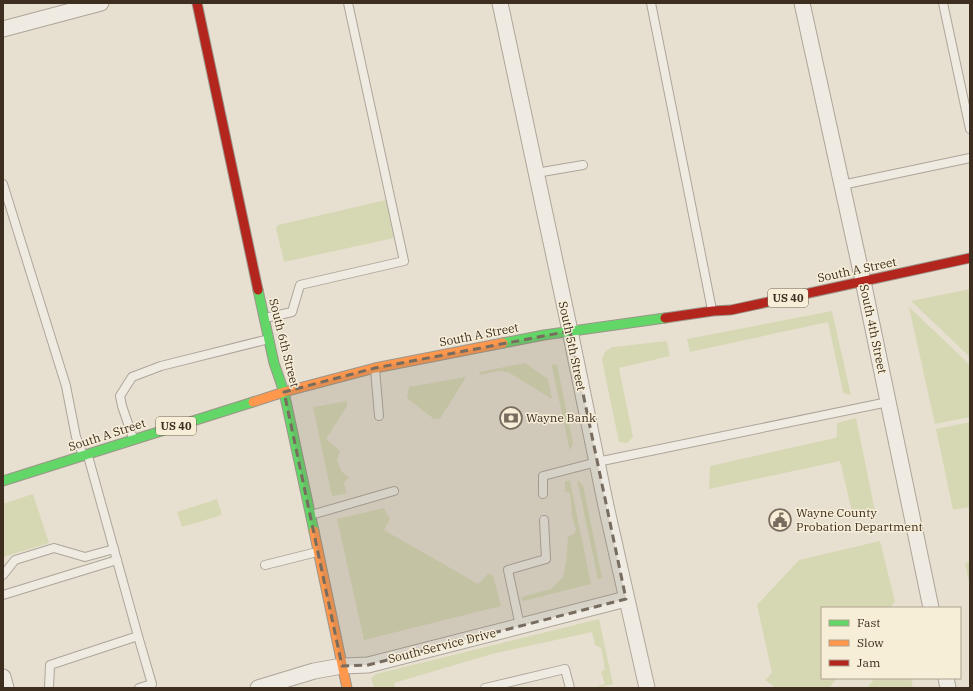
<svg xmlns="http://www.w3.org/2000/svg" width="973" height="691" viewBox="0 0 973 691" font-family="'IBM Plex Serif',serif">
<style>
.green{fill:#d6d7b3}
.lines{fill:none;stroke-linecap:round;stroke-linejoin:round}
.lane-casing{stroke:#ada599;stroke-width:10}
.street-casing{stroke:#ada599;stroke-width:17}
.fast-casing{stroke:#9c958a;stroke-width:11}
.slow-casing{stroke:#9c958a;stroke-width:11}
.jam-casing{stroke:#9c958a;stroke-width:11}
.lane{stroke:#efebe3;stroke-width:8}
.street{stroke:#efebe3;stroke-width:15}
.fast{stroke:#63d668;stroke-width:9}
.slow{stroke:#ff974d;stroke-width:9}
.jam{stroke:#b3261e;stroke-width:9}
.marked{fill:#786c5e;fill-opacity:0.2;stroke:#786c5e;stroke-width:3;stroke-dasharray:8 5;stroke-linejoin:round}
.labels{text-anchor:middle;stroke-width:3;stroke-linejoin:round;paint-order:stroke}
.shield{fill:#f7eed8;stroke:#756857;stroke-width:1}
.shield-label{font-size:11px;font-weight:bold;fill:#3d2e20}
.street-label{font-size:12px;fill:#3d2e20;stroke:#f7eed8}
.poi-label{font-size:12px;fill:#3d2e20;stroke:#f7eed8;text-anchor:start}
</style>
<rect width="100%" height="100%" fill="#e7e0d1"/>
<g class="green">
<polygon points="386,200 394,238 284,262 276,228 278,225"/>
<polygon points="970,289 970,357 911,301"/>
<polygon points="909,307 970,365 970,417 935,424"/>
<polygon points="832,311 851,395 846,394 843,392 828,322 690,352 687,339"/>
<path d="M667,341L670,356L619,368L633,437L627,443L619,442L602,360C604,353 606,349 613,347Z"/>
<polygon points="525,363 548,379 552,399 508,372 499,371 480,375 479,372"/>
<polygon points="553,364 557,365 573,443 570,451 552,367"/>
<polygon points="466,377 440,419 434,419 407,398 409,387"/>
<polygon points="347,401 347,406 326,439 340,451 337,460 342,472 349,478 344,482 345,488 347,493 333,496 331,492 313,407"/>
<polygon points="856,418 875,511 853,516 840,461 709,489 710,466 835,438 837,436 837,423"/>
<polygon points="970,422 970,507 953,510 936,429"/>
<polygon points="577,480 583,485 602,578 598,579"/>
<polygon points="565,481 570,481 591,584 523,601 521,598 525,596 551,589 563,577 566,562 568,536 574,534 576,529 572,517 570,493 565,492"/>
<polygon points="33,494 49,543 6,556 3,558 3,504"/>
<polygon points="217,499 222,515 182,527 177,512"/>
<polygon points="384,508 390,519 384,530 478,584 488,574 493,575 501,606 364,640 337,519"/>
<polygon points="880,541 895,602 890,608 822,608 822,678 837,678 829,688 776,688 765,680 772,673 757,605 799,560"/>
<polygon points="970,562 970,587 965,563"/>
<polygon points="599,619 613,684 597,688 593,688 605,684 601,672 605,669 601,648 595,645 592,632 492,654 394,683 395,688 374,688 371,678 376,674"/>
<polygon points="875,678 911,678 913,688 867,688"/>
</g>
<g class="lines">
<g class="lane-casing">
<g id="lane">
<polyline points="651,3 712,310"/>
<polyline points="943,3 970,129"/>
<polyline points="536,173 583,165"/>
<polyline points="3,184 66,386 76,437 83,455"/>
<polyline points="842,185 970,158"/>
<polyline points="265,318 292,312 300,285 404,261 348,3"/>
<polyline points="375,369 379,416"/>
<polyline points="133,438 122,406 120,396 132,377 161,366 269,339"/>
<polyline points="88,456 138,636 152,684 139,688"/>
<polyline points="543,494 543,476 597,462 888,402"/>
<polyline points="311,515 394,491"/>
<polyline points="265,565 317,552"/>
<polyline points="3,575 15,560 54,548 85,557 114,549"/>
<polyline points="3,595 117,560"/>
<polyline points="520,626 508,570 546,559 544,520"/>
<polyline points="49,688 50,665 138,636"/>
<polyline points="485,688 565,669 570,688"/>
</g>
</g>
<g class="street-casing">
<g id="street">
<polyline points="500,3 570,331 606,506 647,688"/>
<polyline points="802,3 863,281 931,608"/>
<polyline points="3,29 101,3"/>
<polyline points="3,677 6,688"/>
<polyline points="946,678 948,688"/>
<polyline points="258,688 314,671 342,666 368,665 626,599"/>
</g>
</g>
<g class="fast-casing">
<g id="fast">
<polyline points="258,290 274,363 284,392 314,531"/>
<polyline points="503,343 544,335 665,318"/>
<polyline points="3,481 253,402"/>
</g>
</g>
<g class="slow-casing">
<g id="slow">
<polyline points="253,402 284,392 375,368 503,343"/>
<polyline points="314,531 347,688"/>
</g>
</g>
<g class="jam-casing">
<g id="jam">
<polyline points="197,3 258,290"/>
<polyline points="665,318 713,311 731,310 970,258"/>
</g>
</g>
<use href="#lane" class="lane"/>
<use href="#street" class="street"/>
<use href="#fast" class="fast"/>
<use href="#slow" class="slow"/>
<use href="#jam" class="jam"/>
</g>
<path class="marked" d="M570,331L626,599L368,665L342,666L284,392L375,368Z"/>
<defs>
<g id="bank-ring" transform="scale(1.15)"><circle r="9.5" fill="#f7eed8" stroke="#786c5e" stroke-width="1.5"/><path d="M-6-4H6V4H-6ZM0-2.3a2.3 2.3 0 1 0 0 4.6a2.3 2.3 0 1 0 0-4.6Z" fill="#786c5e"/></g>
<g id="civic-ring" transform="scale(1.15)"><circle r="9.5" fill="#f7eed8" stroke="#786c5e" stroke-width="1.5"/><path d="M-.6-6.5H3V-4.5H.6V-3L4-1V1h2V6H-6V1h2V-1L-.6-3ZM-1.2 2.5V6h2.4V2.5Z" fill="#786c5e"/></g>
</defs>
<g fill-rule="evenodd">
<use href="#bank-ring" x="511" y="418"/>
<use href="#civic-ring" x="780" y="520"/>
</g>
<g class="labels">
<g class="shield">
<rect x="768" y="289" width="40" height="18" rx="3"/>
<rect x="156" y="417" width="40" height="18" rx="3"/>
</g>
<g class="shield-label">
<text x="788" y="302">US 40</text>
<text x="176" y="430">US 40</text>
</g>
<g class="street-label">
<text transform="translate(857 270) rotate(-12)" y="4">South A Street</text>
<text transform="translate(873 329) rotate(78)" y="4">South 4th Street</text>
<text transform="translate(479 335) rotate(-11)" y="4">South A Street</text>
<text transform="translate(284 343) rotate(76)" y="4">South 6th Street</text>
<text transform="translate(572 346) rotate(78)" y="4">South 5th Street</text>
<text transform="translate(107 435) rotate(-18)" y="4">South A Street</text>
<text transform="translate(442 646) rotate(-14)" y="4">South Service Drive</text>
</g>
<g class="poi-label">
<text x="526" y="422">Wayne Bank</text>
<text x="796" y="517">Wayne County<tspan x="796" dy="14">Probation Department</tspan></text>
</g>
</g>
<rect width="973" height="691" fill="none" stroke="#3d2e20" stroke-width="8"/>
<rect x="821" y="607" width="140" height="72" fill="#f7eed8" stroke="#ada18e"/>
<rect x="829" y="620" width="20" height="6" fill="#63d668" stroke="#ada18e"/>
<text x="857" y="627" font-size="12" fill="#3d2e20">Fast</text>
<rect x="829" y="640" width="20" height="6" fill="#ff974d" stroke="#ada18e"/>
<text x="857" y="647" font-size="12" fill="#3d2e20">Slow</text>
<rect x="829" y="660" width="20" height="6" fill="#b3261e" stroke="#ada18e"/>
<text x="857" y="667" font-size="12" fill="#3d2e20">Jam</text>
</svg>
